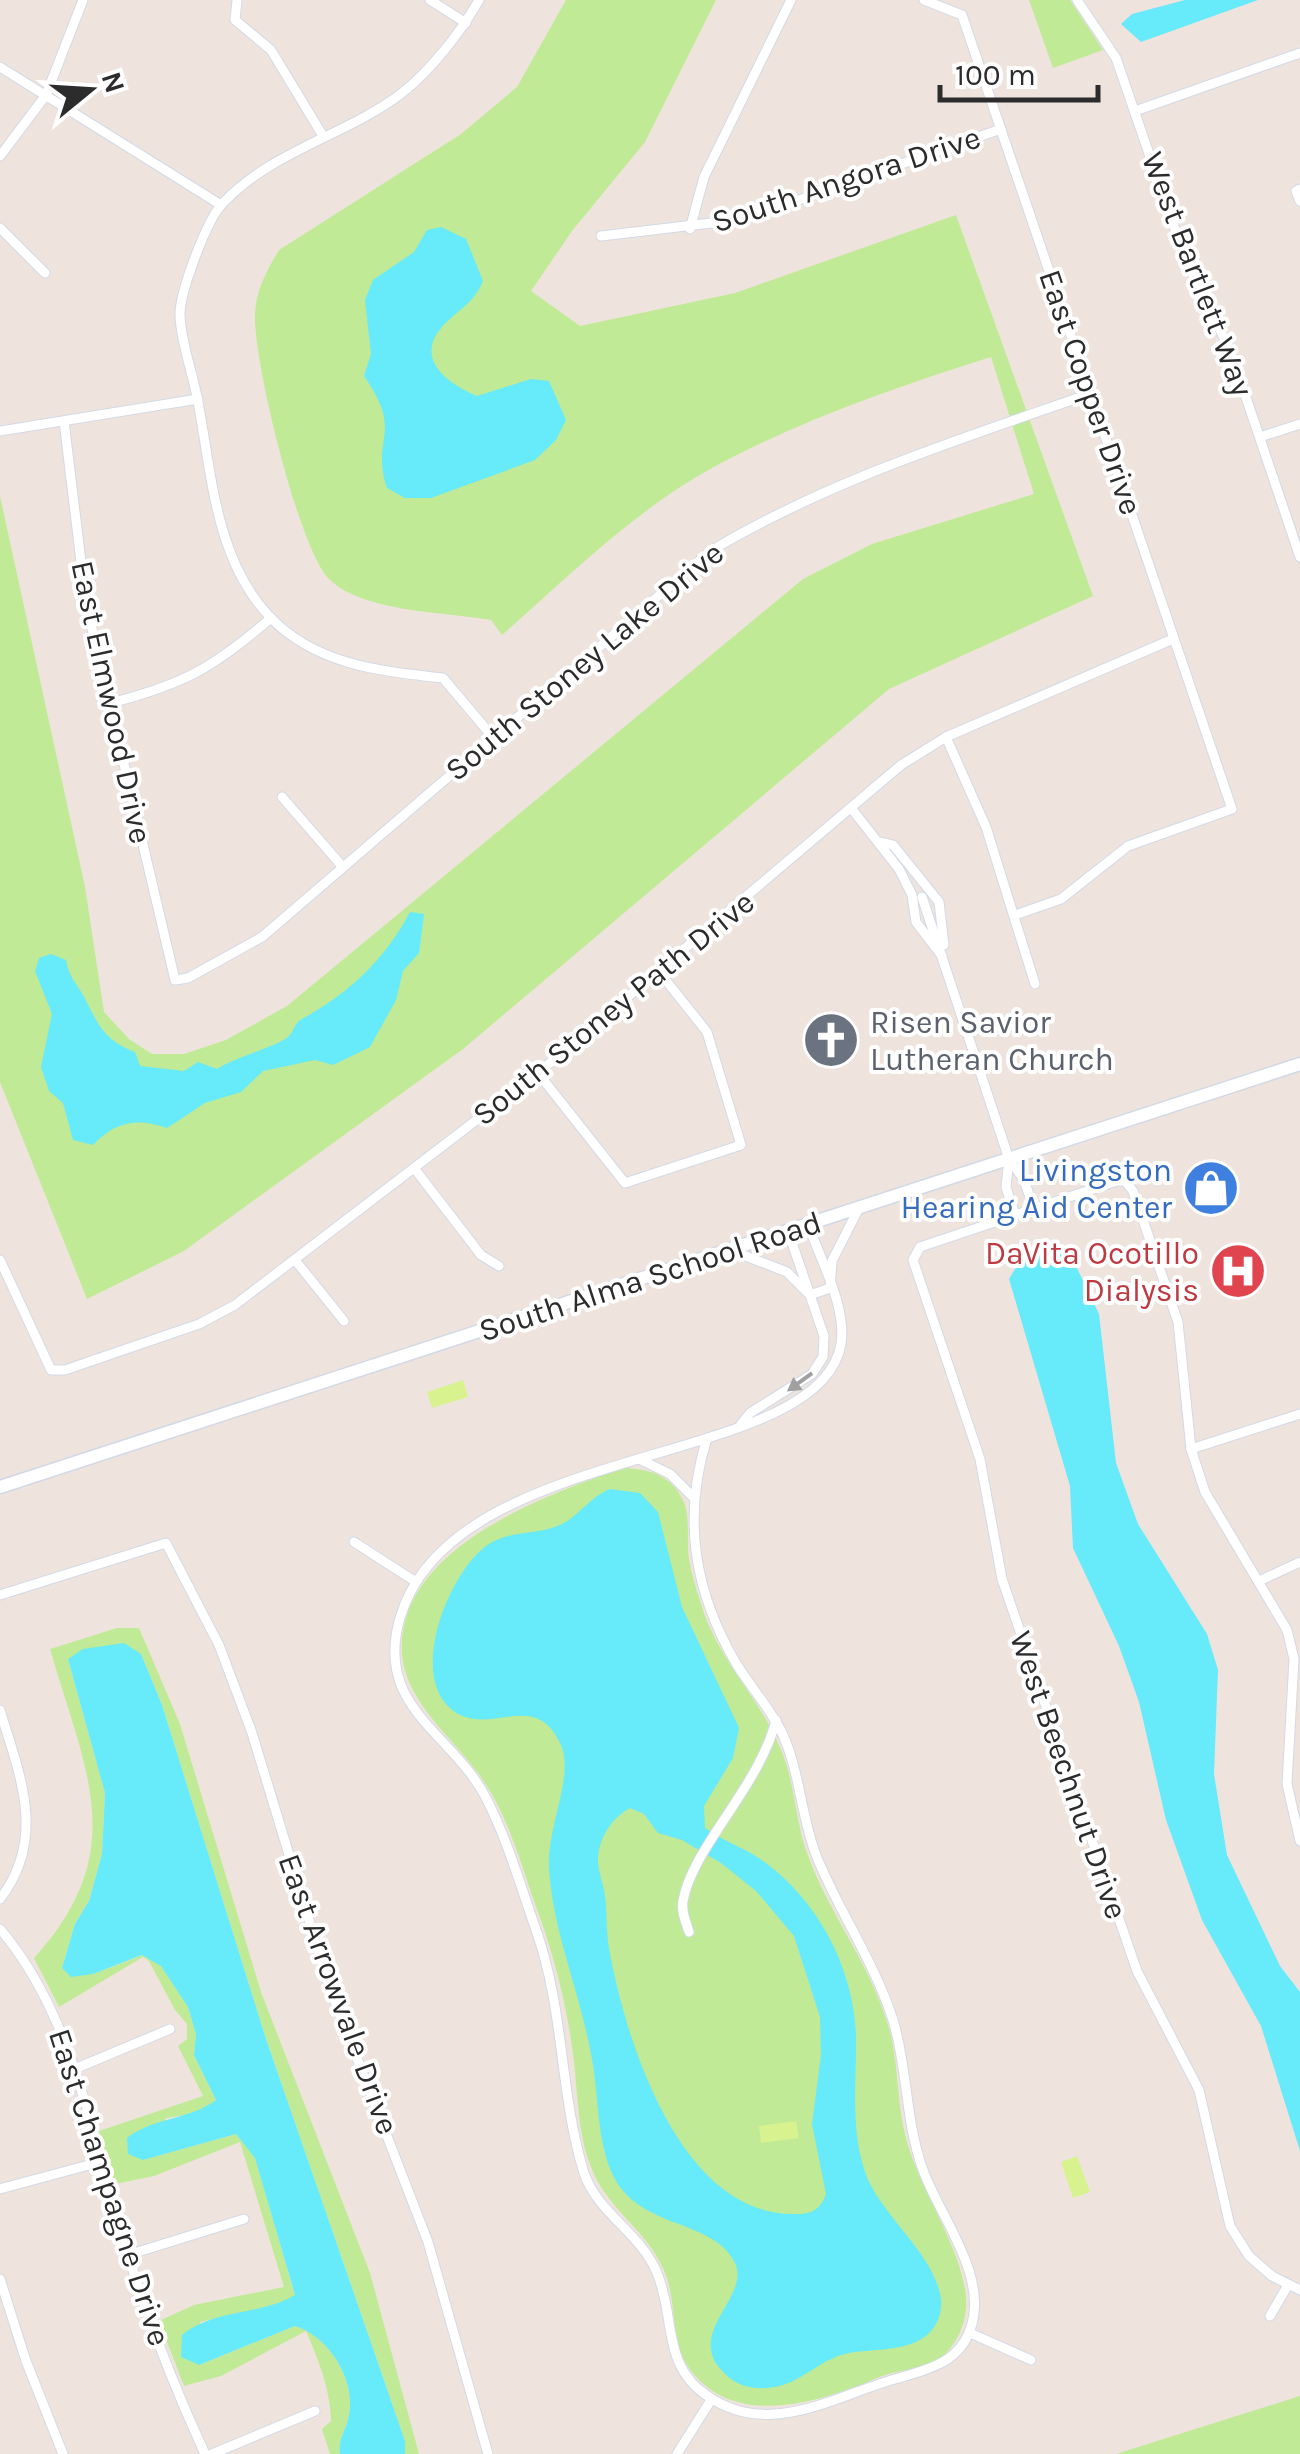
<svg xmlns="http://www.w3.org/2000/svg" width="1300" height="2454" viewBox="0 0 1300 2454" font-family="Karla,sans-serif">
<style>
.green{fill:#c0ea95}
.pitch{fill:#d8f290}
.water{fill:#67eaf9;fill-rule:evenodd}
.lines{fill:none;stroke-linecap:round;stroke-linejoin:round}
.minor-casing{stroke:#d2d9e6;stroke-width:11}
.secondary-casing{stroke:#d2d9e6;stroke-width:15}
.minor{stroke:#fff;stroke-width:9}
.secondary{stroke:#fff;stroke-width:12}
.oneway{fill:#a0a0a0}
.labels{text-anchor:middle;stroke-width:8;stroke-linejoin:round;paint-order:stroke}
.street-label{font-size:32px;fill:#2c2c2c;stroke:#fff}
.worship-label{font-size:32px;fill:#5b616d;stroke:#fff;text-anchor:start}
.shop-label{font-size:32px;fill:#366cbe;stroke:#fff;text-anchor:end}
.health-label{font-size:32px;fill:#be3a42;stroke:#fff;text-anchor:end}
</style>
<rect width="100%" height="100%" fill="#efe4dd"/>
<g class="green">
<path d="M566,0H716L645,142L572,231L531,291L580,326L735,293L956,215L1093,596L889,689L463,1049L184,1251L87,1299L0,1082V496L85,887L104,1012L129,1039L152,1054H184L226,1040L287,1006L803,579L872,544L1034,494L991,357C896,387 801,420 712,468C635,510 568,577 502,635L491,620C445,612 362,612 329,579C299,549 253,360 255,314C256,290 267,270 279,250L461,134L517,87Z"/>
<polygon points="1029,0 1070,0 1103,50 1053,68"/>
<path d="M624,1468C649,1469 671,1475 683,1500C691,1517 686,1540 689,1559C692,1577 699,1598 705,1616C723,1664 762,1702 781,1750C795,1782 795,1820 807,1853C830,1917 875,1970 891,2036C899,2071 897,2108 907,2142C921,2191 962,2250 966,2297C968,2320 958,2345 939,2359C922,2370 900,2369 882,2376C823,2401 732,2433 687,2365C670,2337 677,2302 665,2273C649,2231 607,2210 591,2167C578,2134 578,2097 574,2062C568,2011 556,1961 538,1912C524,1873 511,1826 490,1791C457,1734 383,1695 406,1618C430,1537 553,1492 624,1468Z"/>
<path d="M117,1628H139L180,1724L261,1992L370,2273L419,2454H405V2441L266,2039L162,1705L141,1654L68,1659L105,1793L102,1854L89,1901L75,1924L62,1968L93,1974L143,1955L161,1965L188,2007L196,2034L194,2055L216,2100L198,2113L166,2118L143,2160L236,2134L255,2157L295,2296L280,2304L200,2322L199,2365L295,2326C328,2336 356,2379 349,2415C347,2429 337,2440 340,2454H330L322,2429L331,2421C330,2389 319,2361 306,2331L221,2376L184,2386L159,2321L194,2305L284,2287L240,2142L154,2176L115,2184L99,2131L203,2096L178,2046L187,2039V2024L175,2010L149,1961L143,1957L59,2007L34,1958C132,1850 85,1771 50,1649Z"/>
<polygon points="1300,2396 1300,2454 1116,2454"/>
</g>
<g class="pitch">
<polygon points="463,1380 468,1397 432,1408 427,1392"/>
<polygon points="796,2121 799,2138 761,2143 759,2126"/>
<polygon points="1077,2156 1090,2192 1073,2198 1061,2162"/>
</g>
<g class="water">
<polygon points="1185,0 1258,0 1141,42 1121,24 1132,14"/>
<path d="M441,227L466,239L483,281C473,305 458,309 442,327C413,360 450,385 477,396L531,379L549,381L566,420L556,440L535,460L431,498H405L387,488C370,436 405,435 364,376L371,354L365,300L373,280L414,252L427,230Z"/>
<path d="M410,912L424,914L419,953L403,971L396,1000L370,1047L333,1065L315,1060L263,1071L241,1092L205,1103L167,1128C137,1117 114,1122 93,1145L73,1140L63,1103L49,1091L41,1067L52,1014L35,971L39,958L51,954L66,960C69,977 75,981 83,995C99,1025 102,1039 135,1052L140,1066L184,1071L198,1062L217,1069C237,1056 276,1047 288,1037C294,1032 294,1023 302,1019C349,993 384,961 410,912Z"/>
<path d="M1057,1250L1074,1262L1099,1314L1116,1463L1138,1524L1207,1634L1218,1670L1214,1774L1227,1855L1280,1966L1300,1992V2151L1261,2026L1202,1920L1166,1820L1139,1702L1119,1646L1073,1548L1070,1486L1009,1279C1022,1256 1030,1251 1057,1250Z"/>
<path d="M610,1489L640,1493L658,1512L682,1607L739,1728L733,1758L704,1806L705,1828C721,1840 740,1846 757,1857C817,1896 857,1972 856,2043C856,2086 851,2131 865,2172C881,2217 934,2252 941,2299C942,2312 938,2326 927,2335C904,2354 868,2347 841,2355C819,2362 801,2381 779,2386C764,2390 744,2389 731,2379C676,2337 752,2299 735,2263C713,2217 636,2231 611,2171C596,2135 599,2092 591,2054C580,1992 553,1932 549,1869C546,1827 576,1775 560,1743C535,1689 490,1736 455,1712C406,1679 448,1574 486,1546C509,1529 538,1536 562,1524C580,1515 590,1497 610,1489ZM630,1808L644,1814L658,1833L682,1840L721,1863L756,1891L794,1936L820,2017L821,2055L812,2124L826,2194C820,2212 808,2215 791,2214C679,2212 625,2039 609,1948C606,1930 607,1912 605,1895C603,1882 597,1869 598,1857C600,1836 612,1818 630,1808Z"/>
<path d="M124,1643L141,1654L162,1705L266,2039L405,2441V2454H340C337,2440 347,2429 349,2415C356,2379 328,2336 295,2326L199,2365L181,2357L182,2335C216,2308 260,2316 295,2295L255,2158L236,2134L143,2160L128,2154L127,2138C154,2117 189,2120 216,2100L194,2055L196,2034L188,2007L161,1966L142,1955L93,1974L71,1977L62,1968L75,1924L89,1901L102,1854L105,1793L68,1659L83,1649Z"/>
</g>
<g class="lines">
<g class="minor-casing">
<g id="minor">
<polyline points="237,0 235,20 271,50 323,136"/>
<polyline points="430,0 466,23"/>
<path d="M479,0C461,32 431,70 402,93C347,135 271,151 222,204C207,220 179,293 180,316C181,342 192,371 197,397C212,472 214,557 269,616C315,665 380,671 443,678L492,736"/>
<polyline points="924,0 962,15 1232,809 1128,846 1061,899 1015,915"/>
<polyline points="1077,0 1116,58 1186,261 1230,350 1300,557"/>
<polyline points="0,67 221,205"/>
<polyline points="1135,111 1300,53"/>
<polyline points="0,156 46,95 83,0"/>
<polyline points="1300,189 1296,191 1300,201"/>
<polyline points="0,228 45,273"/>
<polyline points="690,229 704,177 791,0"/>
<polyline points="601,236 745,219 1001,129"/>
<path d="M64,421L86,603L175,980L188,978L262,937L712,550C832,479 961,439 1092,393"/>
<polyline points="0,431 198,399"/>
<polyline points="1260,437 1300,424"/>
<path d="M107,704C182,685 212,669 271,618"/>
<polyline points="946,737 986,827 1035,984"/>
<polyline points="282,797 342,866"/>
<polyline points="851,808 899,869 912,895 916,922 942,956"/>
<polyline points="881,842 893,845 939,902 944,945"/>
<polyline points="922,897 1009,1159 1024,1180 1034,1209"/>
<polyline points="538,1073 625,1183 741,1145 707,1032 660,973"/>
<polyline points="1009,1159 1006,1187 1015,1215"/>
<polyline points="414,1168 481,1255 499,1266"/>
<polyline points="733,1251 787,1272 810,1295 830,1288 832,1261 859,1208"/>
<polyline points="0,1260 51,1370 65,1370 199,1324 235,1305 538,1073 901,765 946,737 1173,639"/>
<polyline points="295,1260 344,1321"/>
<polyline points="741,1424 750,1413 812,1374 823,1357 824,1336 788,1231"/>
<path d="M707,1438C682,1519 694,1592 737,1665C752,1689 771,1709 783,1735C800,1773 801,1816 816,1855C839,1912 874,1961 893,2020C908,2069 905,2121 923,2170C940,2217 988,2275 971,2327C960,2363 927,2370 895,2379C835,2396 770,2438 709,2397C661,2366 676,2318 657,2273C641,2233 598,2214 584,2173C559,2092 565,2010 535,1927C520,1884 506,1836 485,1796C451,1732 374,1707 400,1618C452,1438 820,1470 841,1344C847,1307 820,1259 808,1224"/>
<polyline points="1191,1449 1300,1414"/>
<polyline points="639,1459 670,1474 693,1497"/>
<polyline points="354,1542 413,1580"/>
<polyline points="1259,1581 1300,1562"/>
<polyline points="0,1595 166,1543 219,1645 252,1733 329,1986 428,2242 488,2454"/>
<path d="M0,1710C20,1776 47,1838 0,1899"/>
<polyline points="1300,1841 1287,1784 1294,1659 1287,1630 1205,1492 1191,1449 1178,1322 1133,1191 1125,1181 1117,1181 920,1247 913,1260 980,1459 1002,1579 1137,1971 1199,2090 1230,2226 1249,2256 1272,2276 1300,2290"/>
<path d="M0,1929C76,2018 93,2145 128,2254C149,2323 175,2389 205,2454"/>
<path d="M689,1932C686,1922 681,1912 683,1901C692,1848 760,1786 776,1720"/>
<polyline points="72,2070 170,2029"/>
<polyline points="0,2189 100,2162"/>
<polyline points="128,2255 244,2219"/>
<polyline points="0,2279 26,2361 63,2454"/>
<polyline points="1270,2316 1288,2285"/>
<polyline points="970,2333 1031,2360"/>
<polyline points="212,2454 315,2411"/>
<polyline points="677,2454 711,2400"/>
</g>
</g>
<g class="secondary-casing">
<polyline id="secondary" points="0,1487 1300,1064"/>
</g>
<use href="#minor" class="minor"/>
<use href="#secondary" class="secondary"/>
</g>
<defs><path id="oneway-solid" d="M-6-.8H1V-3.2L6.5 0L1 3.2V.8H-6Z" transform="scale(2.5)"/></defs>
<use class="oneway" href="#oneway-solid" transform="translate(800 1382) rotate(144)"/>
<defs>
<g id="church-disc" transform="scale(2.875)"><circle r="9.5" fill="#6b7280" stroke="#fff"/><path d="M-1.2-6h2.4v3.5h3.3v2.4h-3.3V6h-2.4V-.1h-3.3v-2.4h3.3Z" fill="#fff"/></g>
<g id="shop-disc" transform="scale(2.875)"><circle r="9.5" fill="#3f7fe0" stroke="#fff"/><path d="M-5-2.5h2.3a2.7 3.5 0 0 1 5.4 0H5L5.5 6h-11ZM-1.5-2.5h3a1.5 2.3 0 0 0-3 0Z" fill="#fff"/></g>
<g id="hospital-disc" transform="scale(2.875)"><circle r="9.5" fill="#e0444e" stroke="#fff"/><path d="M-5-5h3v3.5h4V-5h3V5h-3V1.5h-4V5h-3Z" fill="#fff"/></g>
</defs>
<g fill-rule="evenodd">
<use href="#church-disc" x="831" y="1040"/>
<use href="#shop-disc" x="1211" y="1188"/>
<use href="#hospital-disc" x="1238" y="1271"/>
</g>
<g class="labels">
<g class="street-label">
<text transform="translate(846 179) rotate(-18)" y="11">South Angora Drive</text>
<text transform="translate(1198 274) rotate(69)" y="11">West Bartlett Way</text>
<text transform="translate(1091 392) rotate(71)" y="11">East Copper Drive</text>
<text transform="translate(584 661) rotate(-40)" y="11">South Stoney Lake Drive</text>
<text transform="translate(112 702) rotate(78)" y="11">East Elmwood Drive</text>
<text transform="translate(613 1008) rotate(-39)" y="11">South Stoney Path Drive</text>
<text transform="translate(650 1276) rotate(-18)" y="11">South Alma School Road</text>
<text transform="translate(1069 1775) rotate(71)" y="11">West Beechnut Drive</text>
<text transform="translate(339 1994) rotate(70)" y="11">East Arrowvale Drive</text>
<text transform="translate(110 2187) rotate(72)" y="11">East Champagne Drive</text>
</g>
<g class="worship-label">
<text x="870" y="1033">Risen Savior<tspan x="870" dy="37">Lutheran Church</tspan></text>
</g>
<g class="shop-label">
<text x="1172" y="1181">Livingston<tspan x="1172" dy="37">Hearing Aid Center</tspan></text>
</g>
<g class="health-label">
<text x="1199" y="1264">DaVita Ocotillo<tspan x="1199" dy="37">Dialysis</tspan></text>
</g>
</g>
<g transform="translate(90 90) rotate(72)" stroke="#ffffff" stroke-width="8" paint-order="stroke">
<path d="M0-8L18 38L0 25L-18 38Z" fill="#2c2c2c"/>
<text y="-15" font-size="28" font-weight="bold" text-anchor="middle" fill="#2c2c2c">N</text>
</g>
<path d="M940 85v15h158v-15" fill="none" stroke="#2c2c2c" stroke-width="5"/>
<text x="955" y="85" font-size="30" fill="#2c2c2c" stroke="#ffffff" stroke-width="8" paint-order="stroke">100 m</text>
</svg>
